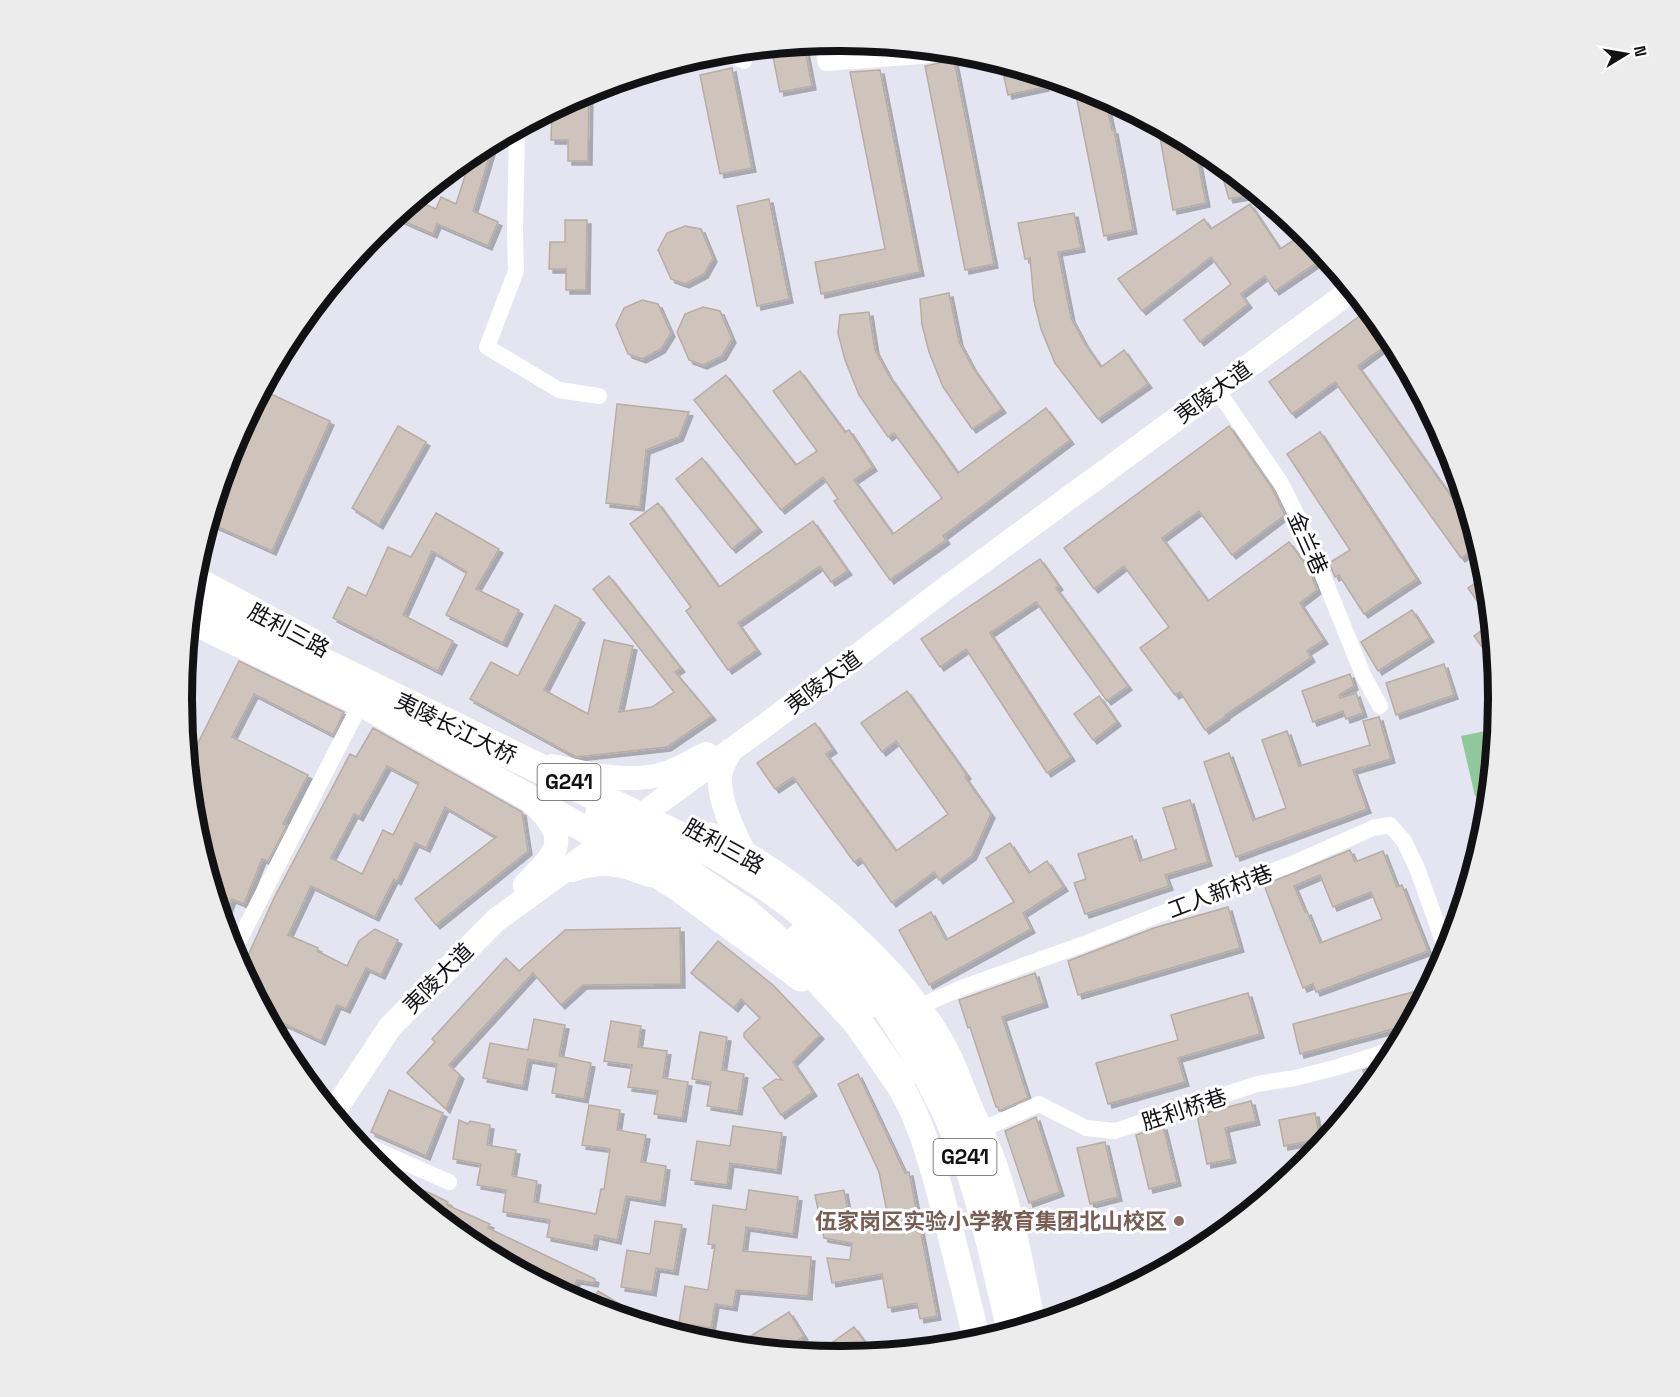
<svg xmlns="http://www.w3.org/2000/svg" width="1680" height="1397" viewBox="0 0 1680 1397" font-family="'Space Grotesk','Noto Sans SC',sans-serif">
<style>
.green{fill:#90c89b}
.building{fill:#cec4bb;stroke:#b6ada4;stroke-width:1.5;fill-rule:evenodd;filter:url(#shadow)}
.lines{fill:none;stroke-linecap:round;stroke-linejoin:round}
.street{stroke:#fff;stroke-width:16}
.secondary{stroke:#fff;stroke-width:24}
.primary{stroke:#fff;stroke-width:27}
.highway{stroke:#fff;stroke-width:30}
.education-dot{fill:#8d6e63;stroke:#fff;stroke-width:2}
.labels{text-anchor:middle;stroke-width:6;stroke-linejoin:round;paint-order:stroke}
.shield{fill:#fff;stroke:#59595b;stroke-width:1.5}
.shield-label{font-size:21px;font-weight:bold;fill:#121215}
.street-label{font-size:22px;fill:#121215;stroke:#fff}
.education-label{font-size:22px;font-weight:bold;fill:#785e54;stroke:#fff;text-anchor:end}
.rim{fill:none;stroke:#121215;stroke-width:8}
</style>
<defs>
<filter id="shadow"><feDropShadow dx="4" dy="4" stdDeviation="0" flood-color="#0004"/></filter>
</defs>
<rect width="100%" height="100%" fill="#e5e5f1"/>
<polygon class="green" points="1495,729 1489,793 1475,796 1461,736"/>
<g class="building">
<polygon points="804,44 812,86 780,92 771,47"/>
<polygon points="954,60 994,264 965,270 925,66"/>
<polygon points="1001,63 1043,76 1045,87 1008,95"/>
<polygon points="732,68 752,168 720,174 700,75"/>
<polygon points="880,70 920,272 821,294 815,262 885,249 850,72"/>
<polygon points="1074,85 1092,91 1105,98 1112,130 1114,130 1133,230 1104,236"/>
<polygon points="589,90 588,161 568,161 568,140 551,140 552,113 567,113 567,102"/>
<polygon points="1158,126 1195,146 1206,203 1173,210"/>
<polygon points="494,141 473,211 498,222 488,246 437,224 433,234 394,217 415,200 436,209 441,197 456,204 472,154"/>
<polygon points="1218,161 1257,194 1229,199"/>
<polygon points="769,199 789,299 757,306 737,206"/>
<polygon points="1250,204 1280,249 1305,233 1325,257 1275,291 1265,276 1241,294 1248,304 1200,342 1184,320 1231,284 1211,257 1142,311 1118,279 1204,219 1211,229"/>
<polygon points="1074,213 1081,248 1058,252 1071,318 1085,344 1101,367 1124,350 1148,384 1098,419 1055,363 1041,329 1034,301 1030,258 1025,259 1018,223"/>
<polygon points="565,220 587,220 586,290 566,290 566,269 549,269 550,242 565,242"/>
<polygon points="685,226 701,229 713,258 704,274 685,284 671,279 658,250 667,233"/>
<polygon points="949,293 959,342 973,368 1002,409 972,429 943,387 929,352 922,325 920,299"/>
<polygon points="642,300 658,304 671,333 661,349 642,359 628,354 616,325 624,308"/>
<polygon points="703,307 720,311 732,339 722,356 703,365 689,360 677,332 685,314"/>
<polygon points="1368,310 1392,341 1358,366 1471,524 1478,546 1461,558 1335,382 1292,414 1269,382"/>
<polygon points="869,312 875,350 889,376 958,473 1046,408 1070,440 943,536 946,540 890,580 834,501 838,499 823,477 781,510 694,400 726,375 796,465 817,451 773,391 800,371 845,432 849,430 873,467 854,480 893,534 942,498 894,433 888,437 859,395 845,360 838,333 840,315"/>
<polygon points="262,390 330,421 272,551 209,523 226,466"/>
<polygon points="617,404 689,412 679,437 646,450 640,507 606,503"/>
<polygon points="398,426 426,442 379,525 352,508"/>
<polygon points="1229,426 1272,488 1285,515 1232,555 1199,511 1162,538 1208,601 1289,542 1309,569 1317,590 1300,603 1324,640 1307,651 1311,658 1225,715 1226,716 1205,730 1180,692 1175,695 1140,648 1169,627 1124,566 1094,589 1064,548"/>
<polygon points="1320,432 1417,579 1364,614 1339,575 1335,577 1329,563 1350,550 1287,454"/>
<polygon points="702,458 758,528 732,549 676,479"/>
<polygon points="658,503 719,587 813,521 848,571 831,582 820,566 738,623 757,650 728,670 686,611 691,607 630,524"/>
<polygon points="436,513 499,549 476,589 519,610 503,643 446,615 467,572 432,551 403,615 453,641 438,671 333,618 348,587 366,596 388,547 411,557"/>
<polygon points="1040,559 1059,586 1056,588 1128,686 1107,701 1036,602 990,633 1071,757 1047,773 966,649 940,667 921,639"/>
<polygon points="609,576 681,668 675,672 712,716 667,747 576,757 470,699 491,662 518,676 555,605 581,619 544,690 588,714 604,640 633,646 619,712 652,707 674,692 593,589"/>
<polygon points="1486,576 1487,586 1490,620 1468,588"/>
<polygon points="1412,610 1430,638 1378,671 1361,642"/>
<polygon points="1491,624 1491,625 1495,665 1474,636"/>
<polygon points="239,661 344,712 333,735 254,694 232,737 308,775 283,824 287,825 268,861 262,859 244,904 232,899 223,921 195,827 188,763"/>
<polygon points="1444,664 1454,695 1396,715 1386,683"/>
<polygon points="1350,674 1354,686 1339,695 1340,698 1356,693 1363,713 1346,719 1343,711 1313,722 1302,691"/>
<polygon points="907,691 967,775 965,777 991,814 972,856 939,880 934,872 892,903 860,858 854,862 793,777 775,789 757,763 815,723 833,749 826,754 896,851 948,814 896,741 882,752 861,723"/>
<polygon points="1099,696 1117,722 1093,740 1074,714"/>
<polygon points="1379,717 1391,759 1353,770 1367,809 1236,857 1204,762 1229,753 1253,820 1286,808 1262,740 1287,731 1299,766 1370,745 1363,721"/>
<path d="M373,728L522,812L528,851L436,925L415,899L496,837L445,807L426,848L415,843L397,881L394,879L375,917L311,886L288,935L318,948L317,951L347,966L359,941L375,929L398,940L381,975L366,968L346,1009L337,1005L321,1041L283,1023L282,1026L269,1020L242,969L274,898L350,754L356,757ZM387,766L419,783L393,835L383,830L362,874L331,858L354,814L359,817Z"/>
<polygon points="1190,800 1208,862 1165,875 1169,886 1085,914 1074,883 1086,879 1078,854 1132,836 1140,861 1176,849 1163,808"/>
<polygon points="1010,843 1029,873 1047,861 1064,887 1023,913 1031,929 929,985 899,930 931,912 946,940 1014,902 986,858"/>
<path d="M1350,850L1355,862L1383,851L1397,887L1402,885L1428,951L1316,992L1313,984L1303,988L1264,885ZM1320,875L1333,907L1371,892L1382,919L1320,943L1307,911L1305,912L1294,886Z"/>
<polygon points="1228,907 1240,948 1078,995 1068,961 1154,928"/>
<polygon points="680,928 681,984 583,985 561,1005 533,973 449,1065 460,1075 446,1109 407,1073 435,1042 432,1039 506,958 519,971 565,930"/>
<polygon points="718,941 773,985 820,1035 793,1062 813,1092 781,1115 763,1088 776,1079 782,1080 744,1037 744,1033 760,1018 741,999 734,1008 691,973"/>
<polygon points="1035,973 1044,1003 1002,1017 1028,1098 999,1111 998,1107 996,1107 970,1027 968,1028 959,1000"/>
<polygon points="1428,988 1408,1025 1300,1054 1293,1024"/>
<polygon points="1248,993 1260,1034 1178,1058 1185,1082 1108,1104 1096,1063 1178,1040 1171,1015"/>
<polygon points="534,1019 565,1025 559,1056 591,1063 584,1099 552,1093 557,1064 528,1059 523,1086 483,1078 490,1043 528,1050"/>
<polygon points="611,1021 641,1026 638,1047 667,1051 663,1078 688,1082 682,1118 654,1114 658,1091 628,1087 632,1065 604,1061"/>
<polygon points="700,1032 727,1037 722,1070 744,1074 738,1111 707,1106 711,1082 692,1079"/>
<polygon points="1388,1062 1387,1064 1367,1088 1363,1070"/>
<polygon points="858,1074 905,1173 909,1172 937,1316 920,1319 917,1303 888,1308 882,1274 832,1283 827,1258 850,1260 852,1243 824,1238 815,1195 844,1190 851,1229 889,1222 879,1172 838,1084"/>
<polygon points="389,1090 443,1113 426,1156 371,1132"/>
<polygon points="1251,1101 1256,1121 1225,1128 1232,1159 1207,1164 1197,1115"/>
<polygon points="589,1105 620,1110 617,1130 646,1135 641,1162 666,1166 661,1202 626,1196 617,1240 595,1235 593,1246 547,1237 550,1220 503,1212 506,1190 477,1185 481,1164 453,1159 459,1120 468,1124 470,1121 490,1125 487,1145 516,1150 512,1176 537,1181 534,1202 596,1214 601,1189 604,1189 610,1149 582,1145"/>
<polygon points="1315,1113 1320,1139 1284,1146 1279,1120"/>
<polygon points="1036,1117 1060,1192 1029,1203 1005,1131"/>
<polygon points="733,1126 782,1133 777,1170 730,1163 727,1185 691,1180 697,1141 730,1146"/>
<polygon points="1163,1126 1177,1182 1149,1189 1136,1135"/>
<polygon points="1105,1142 1118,1197 1090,1204 1077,1148"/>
<polygon points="399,1180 432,1194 448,1202 447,1205 490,1224 488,1228 595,1279 594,1283 577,1280 569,1296 537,1279 539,1274 491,1252 492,1249 464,1237 398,1183"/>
<polygon points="749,1190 798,1197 793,1234 746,1227 743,1251 811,1257 808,1296 736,1290 733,1307 715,1304 711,1328 679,1323 685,1286 708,1290 715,1245 708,1244 713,1205 746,1210"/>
<polygon points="655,1221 682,1225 674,1271 656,1268 652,1292 621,1287 627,1250 650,1254"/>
<polygon points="598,1291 645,1319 643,1323 589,1307"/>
<polygon points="789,1312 804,1336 782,1351 735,1346"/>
<polygon points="854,1327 873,1353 840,1356 816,1354"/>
</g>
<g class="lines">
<g class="street">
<polyline points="822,42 826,63 921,56 950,51"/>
<polyline points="724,52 744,61 744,50"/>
<polyline points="517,129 515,232 516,271 487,347 559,390 599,396"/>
<polyline points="1217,390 1281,483 1307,536 1363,675 1380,706"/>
<polyline points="233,952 361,703"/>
<polyline points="918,1007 964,987 1084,944 1168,911 1212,889 1238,884 1292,864 1373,828 1390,825 1404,841 1417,868 1447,952"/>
<polyline points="979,1131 1039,1104 1086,1128 1115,1131 1257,1084 1295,1078 1338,1067 1395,1049"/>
<polyline points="356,1141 449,1182"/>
</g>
<g class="secondary">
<path d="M731,750C726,759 721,766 720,777C718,800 735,834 745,855"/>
<path d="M552,766C587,774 627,784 663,774C678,770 692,761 706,754"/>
<path d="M572,870C602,860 620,863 649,875"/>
<path d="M525,885C558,851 572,840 532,802"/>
<polyline points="333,1113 390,1027 496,920 763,727 945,589 1352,290"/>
</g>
<g class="primary">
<polyline points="194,579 312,642"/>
<polyline points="190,620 361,703 593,834 680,889 801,978"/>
<path d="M710,836C795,877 902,968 946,1052C954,1068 960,1086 967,1102C976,1124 988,1147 995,1169C1012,1220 1022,1273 1032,1324"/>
<path d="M886,1066C918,1105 932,1162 945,1211C956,1254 967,1298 977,1341"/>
</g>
<g class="highway">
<path d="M192,599L717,855C749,875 782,894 810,920C873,974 926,1062 958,1137C984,1199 996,1266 1012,1331"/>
<polyline points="600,814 746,913 809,969 857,1021 900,1083"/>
<polyline points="800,938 863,1007"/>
</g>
</g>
<circle class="education-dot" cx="1179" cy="1221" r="6"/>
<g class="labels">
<g class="shield">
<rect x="537.5" y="764" width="63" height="36" rx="4.5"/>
<rect x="933.5" y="1139" width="63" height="36" rx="4.5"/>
</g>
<g class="shield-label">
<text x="569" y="789">G241</text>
<text x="965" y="1164">G241</text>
</g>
<g class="street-label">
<text transform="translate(1213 392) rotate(-36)" y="8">夷陵大道</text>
<text transform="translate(1308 543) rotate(66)" y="8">金兰巷</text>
<text transform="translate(289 630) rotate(28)" y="8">胜利三路</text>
<text transform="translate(823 682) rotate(-37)" y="8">夷陵大道</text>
<text transform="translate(456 728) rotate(26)" y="8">夷陵长江大桥</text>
<text transform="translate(724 846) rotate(29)" y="8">胜利三路</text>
<text transform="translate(1220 891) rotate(-21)" y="8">工人新村巷</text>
<text transform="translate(438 978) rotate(-45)" y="8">夷陵大道</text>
<text transform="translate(1184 1109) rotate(-18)" y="8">胜利桥巷</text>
</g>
<g class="education-label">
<text x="1167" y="1229">伍家岗区实验小学教育集团北山校区</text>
</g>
</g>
<path d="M0 0H1680V1397H0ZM839 51H841A647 647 0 0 1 1488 698V699A647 647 0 0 1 841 1346H839A647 647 0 0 1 192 699V698A647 647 0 0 1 839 51Z" fill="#ececec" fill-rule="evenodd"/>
<path class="rim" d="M839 51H841A647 647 0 0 1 1488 698V699A647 647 0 0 1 841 1346H839A647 647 0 0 1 192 699V698A647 647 0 0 1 839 51Z"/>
<g transform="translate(1626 54) rotate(79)" stroke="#ffffff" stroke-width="4.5" paint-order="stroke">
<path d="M0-4.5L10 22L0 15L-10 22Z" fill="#121215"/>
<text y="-9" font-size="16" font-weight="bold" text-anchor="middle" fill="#121215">N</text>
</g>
</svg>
